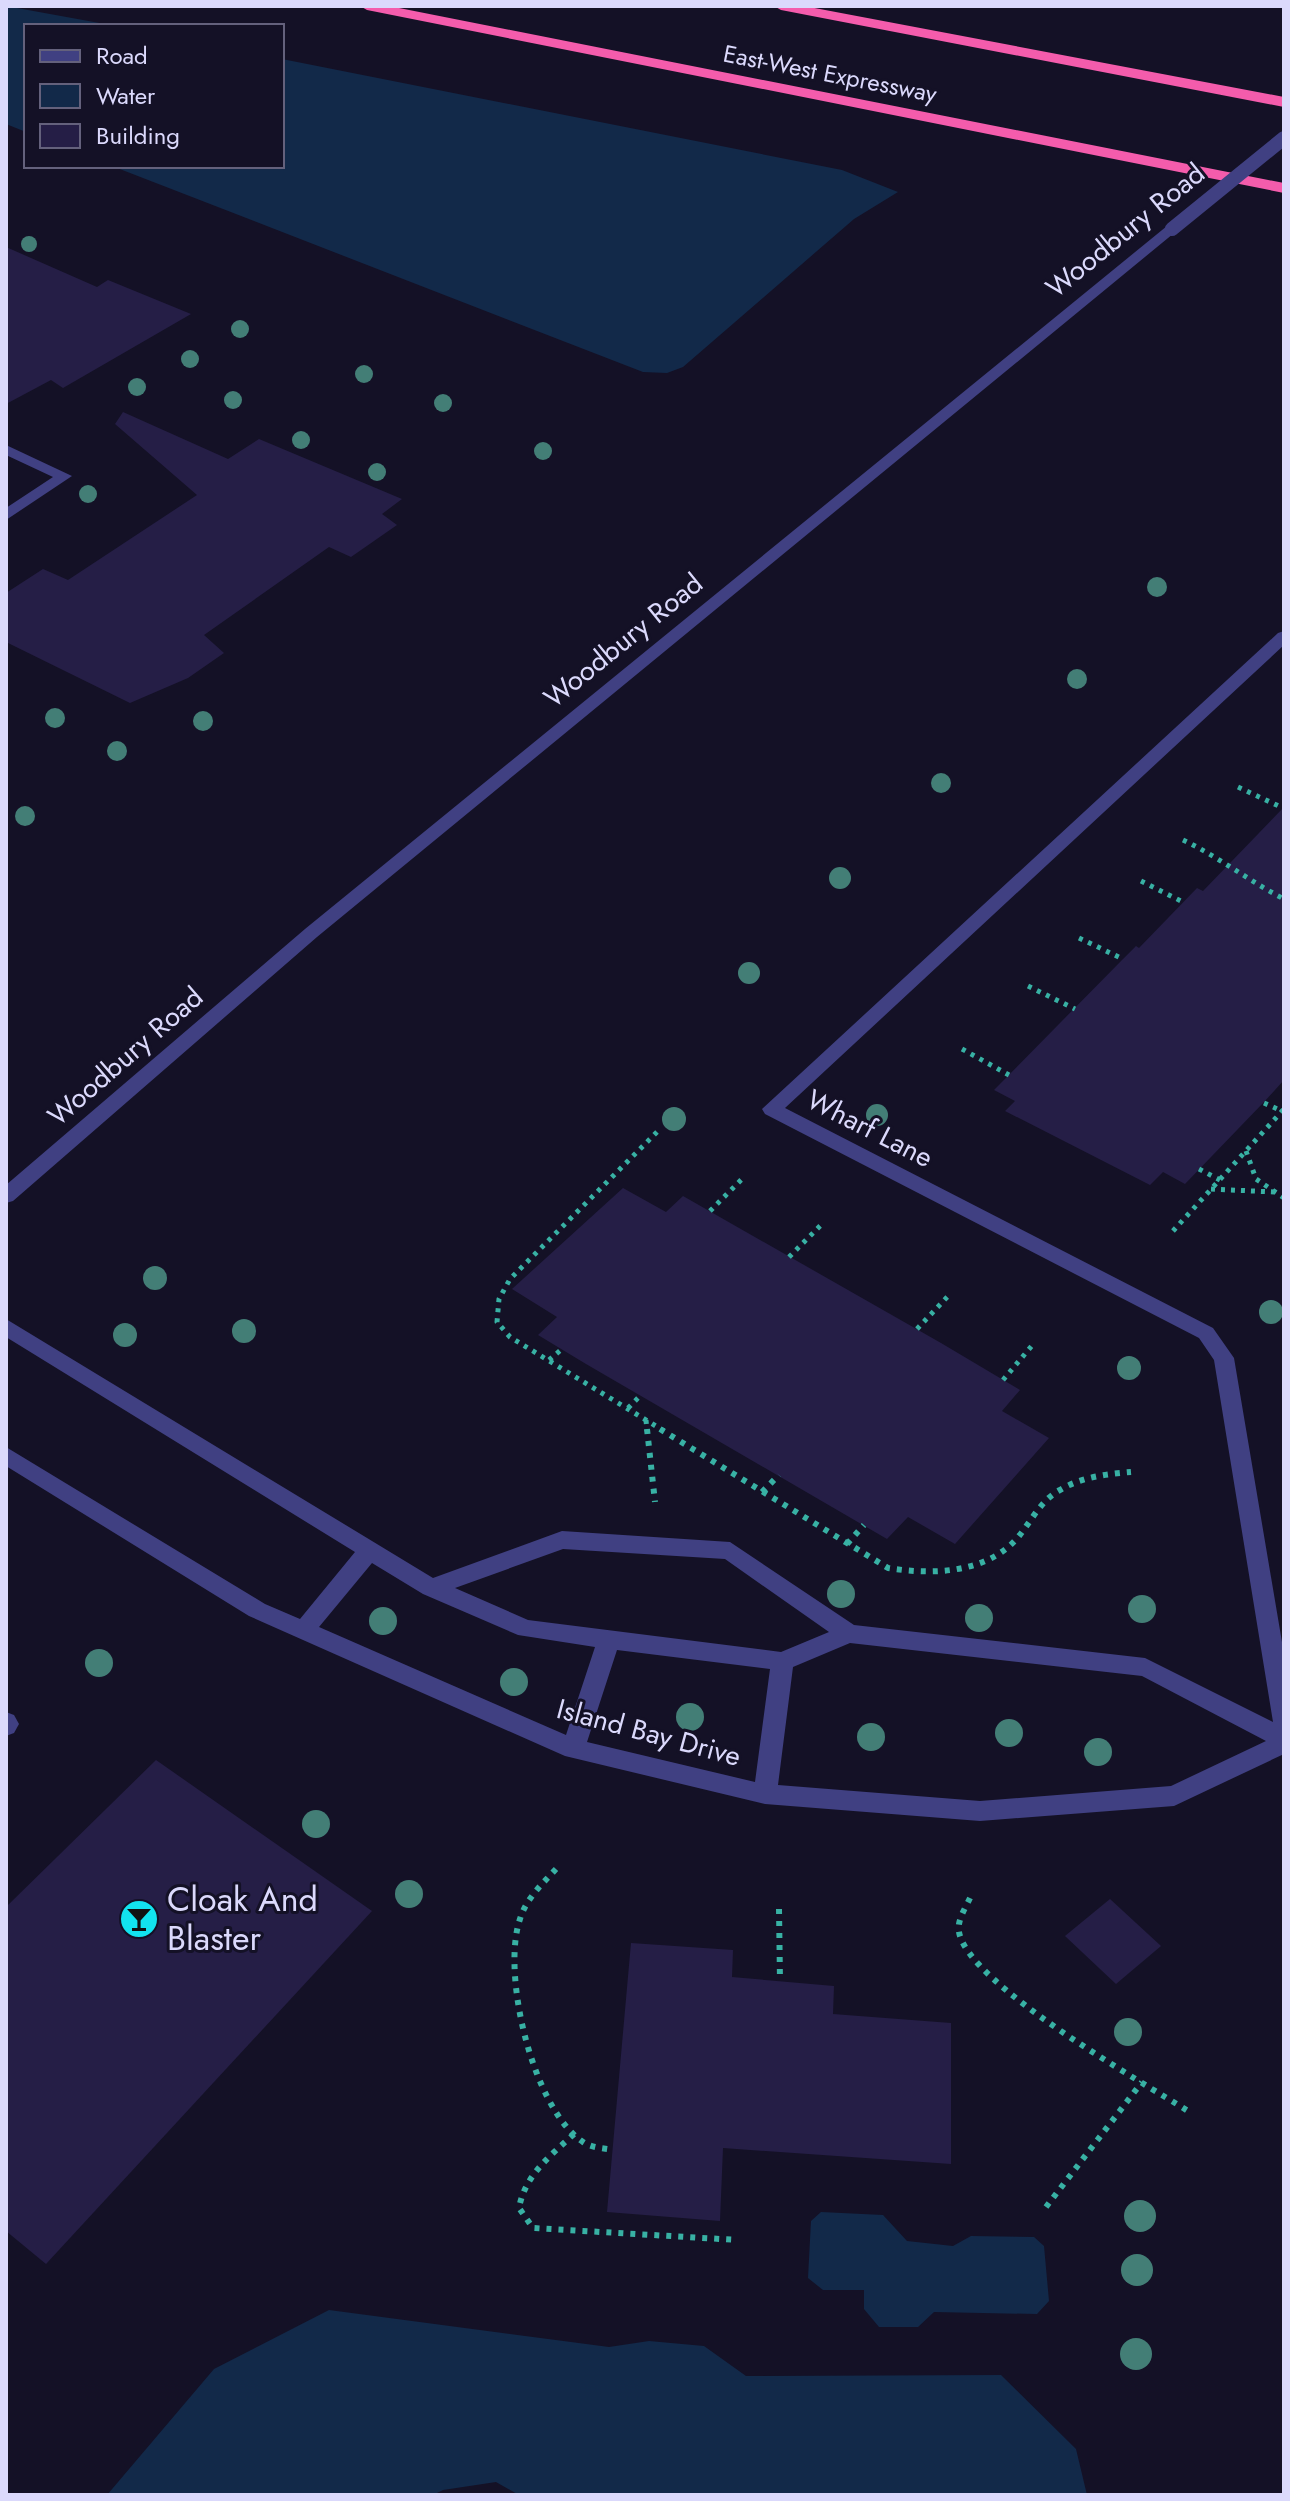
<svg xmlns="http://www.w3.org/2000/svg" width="1290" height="2501" viewBox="0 0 1290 2501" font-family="Jost,sans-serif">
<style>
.water{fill:#122949}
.building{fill:#251e46}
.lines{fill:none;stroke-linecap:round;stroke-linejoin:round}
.path-far1{stroke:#38b1a4;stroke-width:5;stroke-dasharray:4 6;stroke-linecap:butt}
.path{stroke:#38b1a4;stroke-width:6;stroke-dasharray:5 7;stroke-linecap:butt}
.minor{fill:#404082;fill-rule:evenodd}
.highway{fill:#f45cac;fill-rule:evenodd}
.minor-bridge{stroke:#404082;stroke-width:14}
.tree{fill:#437e76}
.labels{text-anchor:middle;stroke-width:6;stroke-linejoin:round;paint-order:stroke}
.far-street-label{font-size:24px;fill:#dbd9fc;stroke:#141126}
.street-label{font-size:28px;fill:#dbd9fc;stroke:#141126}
.near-poi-label{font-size:34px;fill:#dbd9fc;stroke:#141126;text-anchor:start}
</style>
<rect width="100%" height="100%" fill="#141126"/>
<g class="water">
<polygon points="6,6 116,26 26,26 26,132 6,124"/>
<polygon points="282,59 842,170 898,192 854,219 683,367 667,373 643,372 112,166 282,166"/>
<polygon points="821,2212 883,2215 907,2241 953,2246 971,2236 1034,2237 1044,2246 1049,2301 1037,2314 934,2312 918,2327 879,2327 864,2309 864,2290 823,2290 808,2278 811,2221"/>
<polygon points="329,2310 609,2347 649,2341 704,2346 746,2376 1001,2375 1076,2449 1087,2495 519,2495 496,2482 443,2490 433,2495 107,2495 214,2369"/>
</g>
<g class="building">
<polygon points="6,247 97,287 108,280 191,314 63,388 51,380 6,404"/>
<polygon points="123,412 228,459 259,439 402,499 382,514 397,525 351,557 329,547 204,635 224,653 188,678 130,703 6,642 6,593 43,569 68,580 197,495 115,424"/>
<polygon points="1284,807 1284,1080 1264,1102 1185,1184 1163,1172 1150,1185 1005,1111 1015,1101 994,1090 1123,959 1136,946 1139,948 1197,888 1203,891"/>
<polygon points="623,1188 666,1212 683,1196 941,1343 1020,1390 1002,1411 1049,1438 955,1544 908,1517 887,1539 586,1364 538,1335 557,1317 512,1289"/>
<polygon points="156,1760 372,1911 46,2264 6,2231 6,1907"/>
<polygon points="1110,1899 1161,1946 1116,1984 1065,1936"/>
<polygon points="631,1943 733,1950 732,1977 834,1986 833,2014 951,2023 951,2164 723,2148 720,2221 607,2212"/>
</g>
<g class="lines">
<g class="path-far1">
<polyline points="1238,787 1283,808"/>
<path d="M1183,840C1219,857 1249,881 1284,899"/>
<polyline points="1141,881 1183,902"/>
<polyline points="1079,938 1123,959"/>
<polyline points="1028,986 1075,1009"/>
<polyline points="962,1049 1009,1075"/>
<polyline points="1264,1103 1282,1111"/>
<polyline points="657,1132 510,1279 499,1299 497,1322 510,1337 664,1431"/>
<polyline points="1246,1151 1256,1179 1284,1198"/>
<polyline points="1199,1169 1220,1180"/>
<polyline points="1211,1189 1274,1192"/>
<polyline points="710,1211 742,1179"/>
<polyline points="1173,1231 1284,1109"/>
<polyline points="789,1257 822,1224"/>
<polyline points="917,1329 950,1294"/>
<polyline points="549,1360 562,1349"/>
<polyline points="1003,1380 1035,1342"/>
<polyline points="628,1408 642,1394"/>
<polyline points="646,1420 647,1431"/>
</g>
<g class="path">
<polyline points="647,1429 655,1502"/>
<path d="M660,1429L888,1568C932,1575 988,1574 1019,1536C1032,1520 1041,1500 1060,1490C1081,1477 1107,1474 1131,1472"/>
<polyline points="762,1492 779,1475"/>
<polyline points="847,1544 864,1525"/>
<path d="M556,1869C542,1884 526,1899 520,1919C501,1974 533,2109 583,2142C592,2148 603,2148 613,2150"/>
<path d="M970,1898C965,1909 957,1920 959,1932C968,1984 1142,2082 1188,2111"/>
<polyline points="779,1909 780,1981"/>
<path d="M574,2134C550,2156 525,2175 519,2208L533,2228L738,2240"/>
<polyline points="1046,2207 1142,2082"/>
</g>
<g class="minor">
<polygon points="1167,226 1179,229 317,937 13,1201 6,1203 6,1185 305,929"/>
<polygon points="6,445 72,476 6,520 6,508 53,477 6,455"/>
<path d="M1284,631V645L785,1108L1213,1328L1234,1358L1284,1654V1754L1174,1806L980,1821L765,1804L565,1756L249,1616L6,1466V1447L265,1604L300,1619L355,1552L6,1337V1319L433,1578L562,1531L730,1542L854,1625L1145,1658L1273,1722L1214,1360L1199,1338L765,1114L762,1109L1278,633ZM563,1549L725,1559L829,1632L781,1652L528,1620L455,1588ZM372,1563L423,1594L518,1635L595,1647L566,1735L319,1627ZM850,1643L1142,1676L1266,1741L1171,1786L980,1801L778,1785L793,1667ZM617,1650L770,1669L755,1782L587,1742Z"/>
<polygon points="6,1712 14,1715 19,1724 14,1733 6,1736"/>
</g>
<g class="highway">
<polygon points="360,6 389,6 1284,183 1284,193 367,10"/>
<polygon points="774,6 804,6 1284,97 1284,107 781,10"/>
</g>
<polyline class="minor-bridge" points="1172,229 1284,138"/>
</g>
<g class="tree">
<circle cx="29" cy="244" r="8"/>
<circle cx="240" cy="329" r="9"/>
<circle cx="190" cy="359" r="9"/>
<circle cx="364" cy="374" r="9"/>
<circle cx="137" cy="387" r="9"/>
<circle cx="233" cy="400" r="9"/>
<circle cx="443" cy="403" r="9"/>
<circle cx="301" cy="440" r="9"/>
<circle cx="543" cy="451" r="9"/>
<circle cx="377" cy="472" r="9"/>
<circle cx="88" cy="494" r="9"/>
<circle cx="1157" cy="587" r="10"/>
<circle cx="1077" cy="679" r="10"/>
<circle cx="55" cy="718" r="10"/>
<circle cx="203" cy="721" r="10"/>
<circle cx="117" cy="751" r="10"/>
<circle cx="941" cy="783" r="10"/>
<circle cx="25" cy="816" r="10"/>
<circle cx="840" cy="878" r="11"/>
<circle cx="749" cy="973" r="11"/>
<circle cx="877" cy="1115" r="11"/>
<circle cx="674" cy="1119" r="12"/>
<circle cx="155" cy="1278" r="12"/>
<circle cx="1271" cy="1312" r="12"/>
<circle cx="244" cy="1331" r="12"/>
<circle cx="125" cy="1335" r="12"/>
<circle cx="1129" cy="1368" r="12"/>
<circle cx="841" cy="1594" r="14"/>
<circle cx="1142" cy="1609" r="14"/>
<circle cx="979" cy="1618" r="14"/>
<circle cx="383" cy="1621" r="14"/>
<circle cx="99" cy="1663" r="14"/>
<circle cx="514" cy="1682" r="14"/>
<circle cx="690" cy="1717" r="14"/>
<circle cx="1009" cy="1733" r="14"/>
<circle cx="871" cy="1737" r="14"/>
<circle cx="1098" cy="1752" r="14"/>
<circle cx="316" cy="1824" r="14"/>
<circle cx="409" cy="1894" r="14"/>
<circle cx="1128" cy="2032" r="14"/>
<circle cx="1140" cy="2216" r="16"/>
<circle cx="1137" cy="2270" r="16"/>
<circle cx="1136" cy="2354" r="16"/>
</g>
<defs>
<g id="bar-disc" transform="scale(2)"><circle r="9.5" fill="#12e3ef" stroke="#141126"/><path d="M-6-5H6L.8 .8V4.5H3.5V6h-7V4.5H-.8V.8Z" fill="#111"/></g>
</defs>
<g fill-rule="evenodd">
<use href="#bar-disc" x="139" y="1919"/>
</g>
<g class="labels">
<g class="far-street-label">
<text transform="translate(830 74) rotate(11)" y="8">East-West Expressway</text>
</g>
<g class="street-label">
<text transform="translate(1125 230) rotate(-39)" y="10">Woodbury Road</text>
<text transform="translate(623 640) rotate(-39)" y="10">Woodbury Road</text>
<text transform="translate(125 1056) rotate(-41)" y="10">Woodbury Road</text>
<text transform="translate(870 1128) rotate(27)" y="10">Wharf Lane</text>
<text transform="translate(649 1732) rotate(15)" y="10">Island Bay Drive</text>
</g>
<g class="near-poi-label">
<text x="167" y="1911">Cloak And<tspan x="167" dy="39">Blaster</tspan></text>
</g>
</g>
<rect width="1290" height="2501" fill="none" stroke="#dbd9fc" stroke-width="16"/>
<rect x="24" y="24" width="260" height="144" fill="#141126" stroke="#64617c" stroke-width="2"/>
<rect x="40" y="50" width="40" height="12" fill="#404082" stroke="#64617c" stroke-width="2"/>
<text x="96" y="64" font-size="24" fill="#dbd9fc">Road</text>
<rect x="40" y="84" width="40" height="24" fill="#122949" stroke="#64617c" stroke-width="2"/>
<text x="96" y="104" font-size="24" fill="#dbd9fc">Water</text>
<rect x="40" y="124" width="40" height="24" fill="#251e46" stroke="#64617c" stroke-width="2"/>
<text x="96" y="144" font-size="24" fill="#dbd9fc">Building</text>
</svg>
